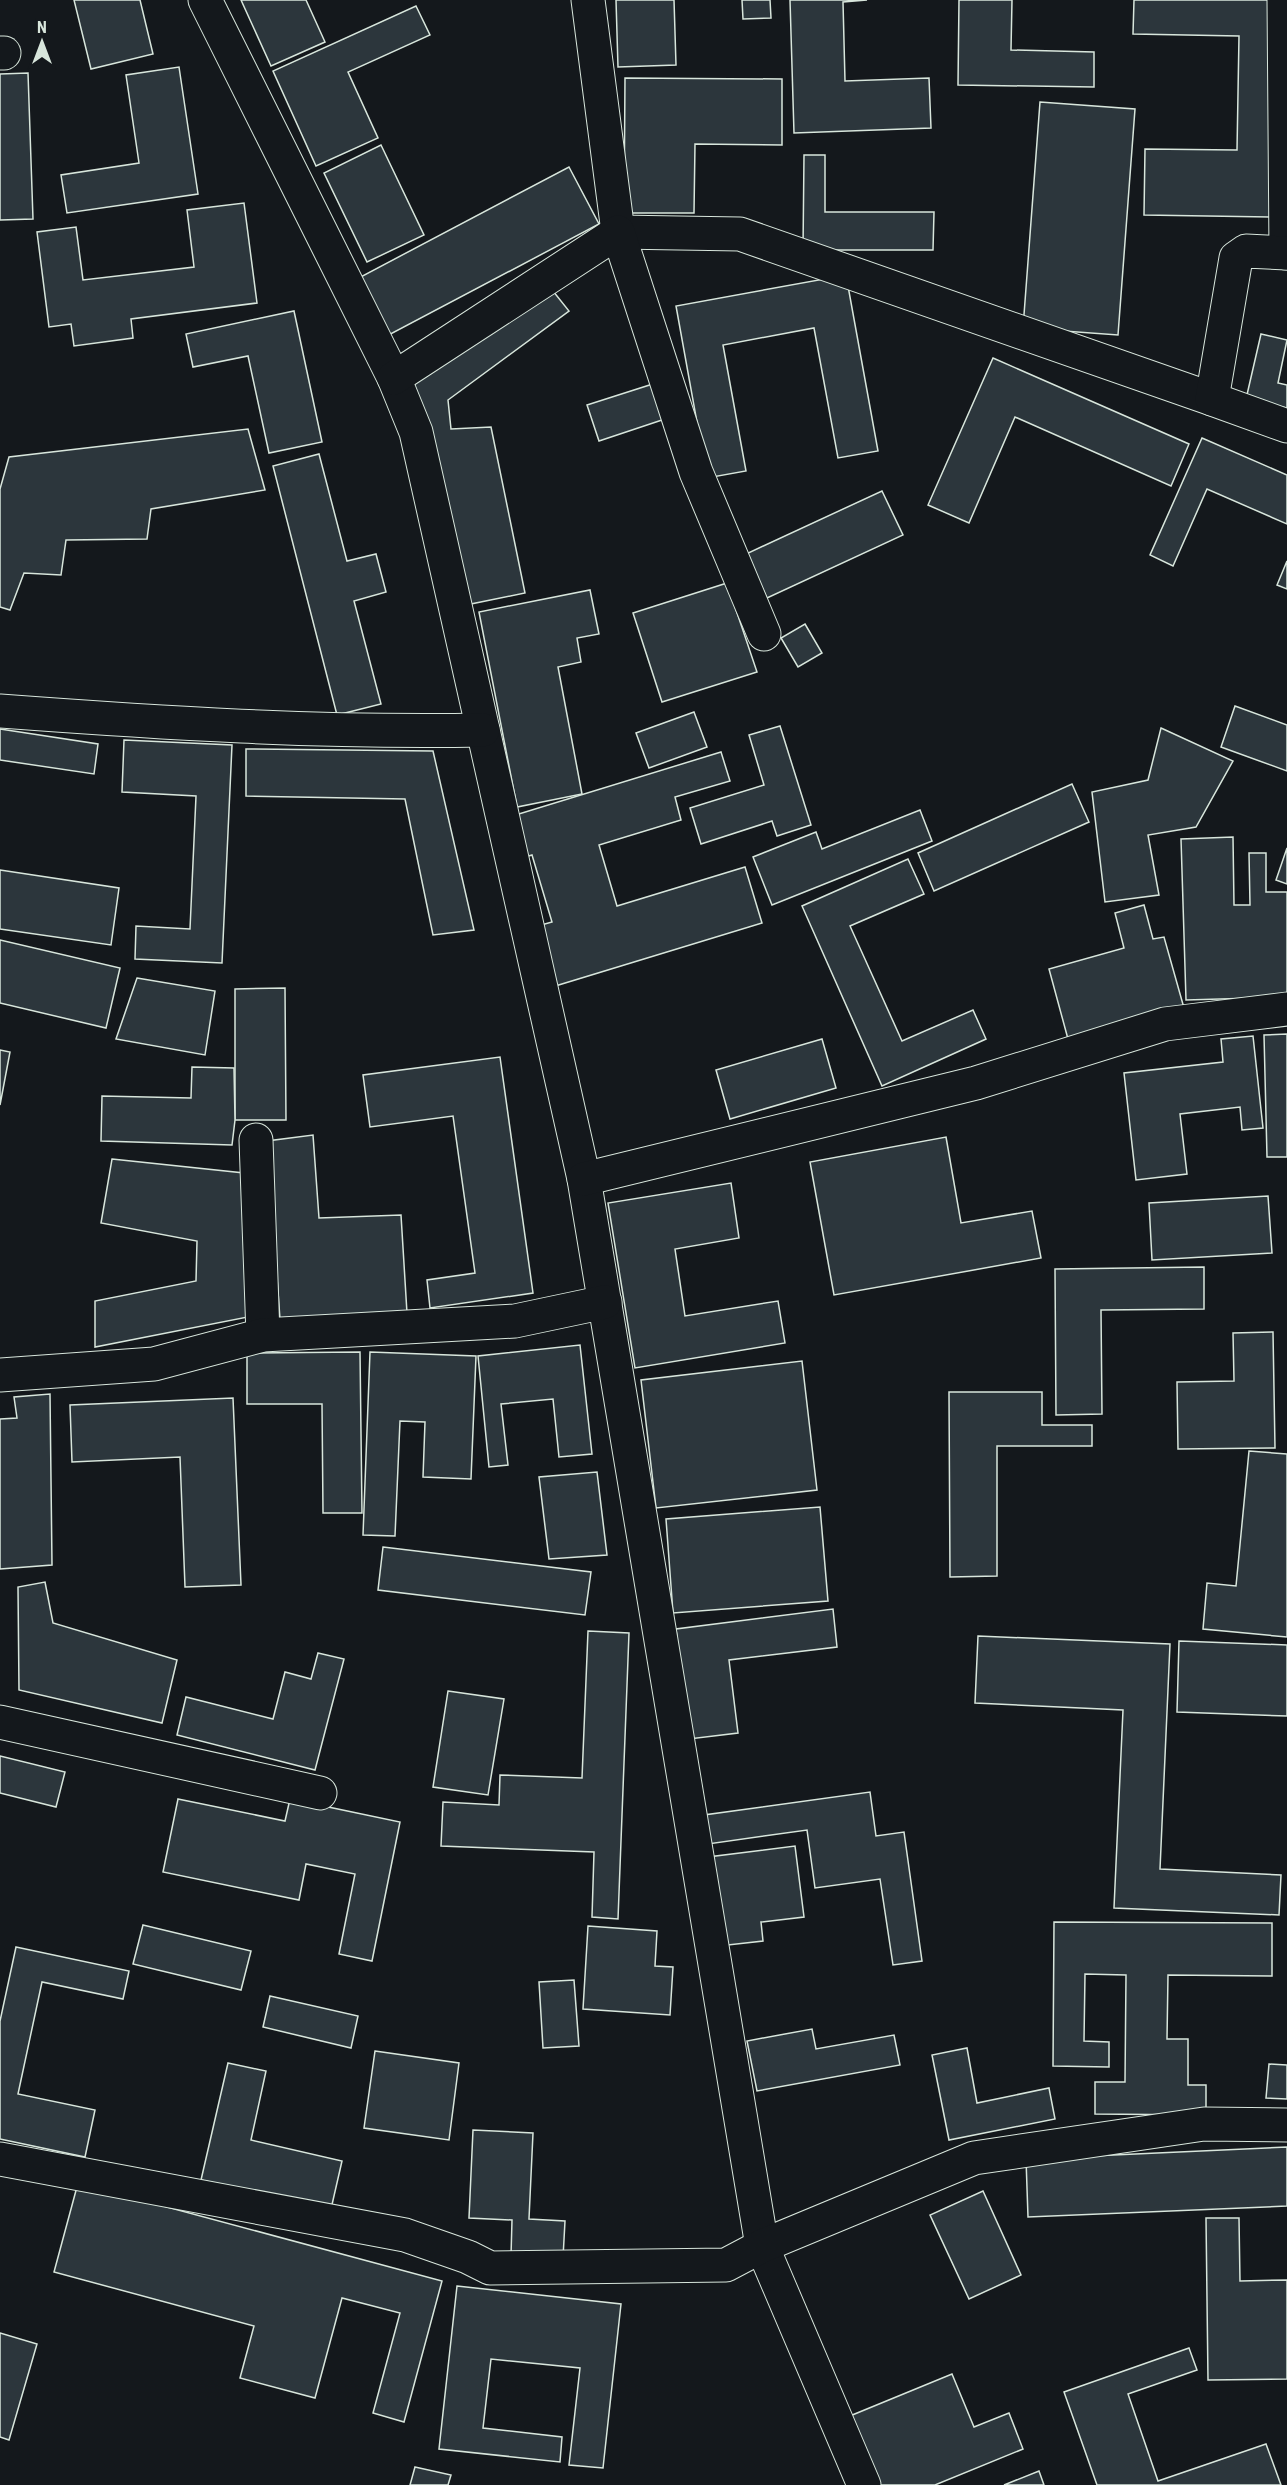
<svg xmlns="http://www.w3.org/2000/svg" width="1287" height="2485" viewBox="0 0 1287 2485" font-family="'Roboto Condensed',sans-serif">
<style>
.building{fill:#2c363c;stroke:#d8e6dc;stroke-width:1.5}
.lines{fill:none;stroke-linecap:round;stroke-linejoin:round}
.minor-casing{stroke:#d8e6dc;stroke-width:35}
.minor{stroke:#14181c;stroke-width:33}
</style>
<rect width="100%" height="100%" fill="#14181c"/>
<g class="building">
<polygon points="74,0 140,0 153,54 91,69"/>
<polygon points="241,0 306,0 325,42 271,66"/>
<polygon points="616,0 674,0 676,65 618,67"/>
<polygon points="742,0 770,0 771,18 743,19"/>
<polygon points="790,0 867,0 843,2 845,81 929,78 931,128 794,133"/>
<polygon points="959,0 1012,0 1011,50 1094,52 1094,87 958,85"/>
<polygon points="1134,0 1273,0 1270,217 1144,215 1145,149 1237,150 1239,36 1133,34"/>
<polygon points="416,6 430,35 348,72 378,138 316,166 273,71"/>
<polygon points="179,67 198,194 67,213 61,175 139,163 126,75"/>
<polygon points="28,73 33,219 0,220 0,74"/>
<polygon points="625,78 782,79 782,145 695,144 694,213 624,213"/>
<polygon points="1040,102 1135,109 1118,335 1023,328"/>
<polygon points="381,145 424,235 367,262 324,173"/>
<polygon points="804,155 825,155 825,212 934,212 933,250 803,250"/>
<polygon points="569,167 599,224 383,338 353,281"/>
<polygon points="244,203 257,303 131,319 133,338 74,346 71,324 49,327 37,232 76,227 83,280 194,267 187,210"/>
<polygon points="846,275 878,451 838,458 814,328 723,345 746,471 707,478 676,306"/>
<polygon points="545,281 569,311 448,400 451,429 491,427 525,593 456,607 409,377"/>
<polygon points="294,311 322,442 269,453 248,356 193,367 186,334"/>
<polygon points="1261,334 1287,340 1278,383 1287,385 1287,408 1246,399"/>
<polygon points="993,358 1189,444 1171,486 1015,417 969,523 928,505"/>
<polygon points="659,382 671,417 599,441 587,405"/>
<polygon points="248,429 265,490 151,509 147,539 66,540 61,575 24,573 10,610 0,607 0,489 9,457"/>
<polygon points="1202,438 1287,475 1287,524 1207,489 1173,566 1150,555"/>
<polygon points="319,454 347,561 376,554 386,592 354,601 381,704 337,715 273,466"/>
<polygon points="882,491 903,535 767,598 746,554"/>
<polygon points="1287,561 1287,589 1277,585"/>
<polygon points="727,583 757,672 662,702 633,613"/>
<polygon points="590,590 599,634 577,638 581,662 558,667 582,794 517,807 479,612"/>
<polygon points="805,624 822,653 798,667 781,638"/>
<polygon points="1235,706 1287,725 1287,771 1221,747"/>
<polygon points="694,712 707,747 649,768 636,733"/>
<polygon points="780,726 811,825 777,836 772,821 701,844 690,808 764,785 749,735"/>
<polygon points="1161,728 1233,761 1196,827 1148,835 1159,895 1105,902 1092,792 1148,780"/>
<polygon points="0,729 98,744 94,774 0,760"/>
<polygon points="124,740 232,745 222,963 135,959 136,926 190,929 196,796 122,792"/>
<polygon points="246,749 433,751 474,930 433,935 405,799 246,796"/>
<polygon points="721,752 730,781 675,797 681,820 599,845 617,906 745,867 762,923 552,987 534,927 552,922 532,855 522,858 509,817"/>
<polygon points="1072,784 1089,822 934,891 918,853"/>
<polygon points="920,810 932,841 772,905 753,857 816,832 822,849"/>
<polygon points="1233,837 1234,905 1250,905 1249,853 1266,853 1266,892 1287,892 1287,997 1186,1000 1181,839"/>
<polygon points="1287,848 1287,884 1276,880"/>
<polygon points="908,859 924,894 850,926 902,1041 973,1010 986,1039 882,1086 802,906"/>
<polygon points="0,870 119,888 111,945 0,929"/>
<polygon points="1144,905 1153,939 1164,937 1184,1008 1068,1039 1049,969 1124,948 1115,913"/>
<polygon points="0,940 120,968 106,1028 0,1003"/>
<polygon points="137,978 215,991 205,1055 116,1039"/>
<polygon points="285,988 286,1120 235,1120 235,989"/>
<polygon points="1287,1034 1287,1157 1267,1157 1264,1035"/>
<polygon points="1253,1036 1263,1128 1242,1130 1240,1107 1180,1114 1187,1174 1136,1180 1124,1073 1223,1062 1221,1039"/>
<polygon points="822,1039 836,1088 730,1119 716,1070"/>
<polygon points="0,1050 10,1052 0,1105"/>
<polygon points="500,1057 533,1293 430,1308 427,1280 475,1273 453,1116 370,1127 363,1075"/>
<polygon points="192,1067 234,1068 235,1120 232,1145 101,1141 102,1096 191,1098"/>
<polygon points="313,1135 319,1218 401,1215 407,1313 280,1319 267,1141"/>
<polygon points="946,1137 961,1223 1032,1211 1041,1258 834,1295 810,1162"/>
<polygon points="112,1159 244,1173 248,1317 95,1347 95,1301 196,1281 197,1241 101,1223"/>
<polygon points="731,1183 739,1238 675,1249 685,1316 778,1301 785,1343 635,1368 608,1203"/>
<polygon points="1268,1196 1272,1253 1152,1260 1149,1203"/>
<polygon points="1204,1267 1204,1309 1101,1310 1102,1414 1056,1415 1055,1269"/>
<polygon points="1273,1332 1275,1448 1178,1449 1177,1382 1234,1381 1233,1333"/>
<polygon points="580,1345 592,1454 559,1457 553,1399 501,1404 508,1465 489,1467 478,1356"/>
<polygon points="360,1352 362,1513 323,1513 322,1404 247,1404 247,1353"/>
<polygon points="370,1352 476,1356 471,1479 423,1477 425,1422 400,1421 395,1536 363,1535"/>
<polygon points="802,1361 817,1490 656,1508 641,1380"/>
<polygon points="949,1392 1042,1392 1042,1425 1092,1425 1092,1446 997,1446 997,1576 950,1577"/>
<polygon points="50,1394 52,1565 0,1569 0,1419 17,1418 14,1397"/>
<polygon points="233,1398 241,1585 185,1587 180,1457 72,1462 70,1405"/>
<polygon points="1249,1451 1287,1454 1287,1637 1203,1629 1207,1583 1236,1586"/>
<polygon points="597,1472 607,1555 549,1559 539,1477"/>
<polygon points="820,1507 828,1601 673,1613 666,1519"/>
<polygon points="383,1547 591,1572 585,1615 378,1590"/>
<polygon points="45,1582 53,1623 177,1660 162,1723 19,1690 18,1587"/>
<polygon points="833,1609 837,1647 729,1660 738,1733 689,1739 676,1629"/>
<polygon points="588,1631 629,1633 618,1919 592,1917 594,1852 441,1846 443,1802 499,1805 500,1775 582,1778"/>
<polygon points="978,1636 1170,1644 1160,1869 1281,1875 1279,1915 1114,1908 1123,1710 975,1703"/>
<polygon points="1179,1641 1287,1645 1287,1716 1177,1712"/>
<polygon points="318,1653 344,1659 315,1770 177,1735 186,1697 273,1719 285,1672 311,1679"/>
<polygon points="448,1691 504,1699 488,1795 433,1787"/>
<polygon points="0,1756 65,1772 56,1807 0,1793"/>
<polygon points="870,1792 876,1836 904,1832 922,1961 893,1965 880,1879 815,1888 807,1830 708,1844 704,1815"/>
<polygon points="178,1799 285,1821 290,1799 400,1822 372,1961 339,1954 355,1874 306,1864 299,1900 163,1872"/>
<polygon points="795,1846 804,1917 761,1922 763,1941 719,1946 708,1857"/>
<polygon points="1054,1922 1272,1923 1272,1976 1168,1975 1167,2039 1188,2039 1188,2085 1206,2085 1206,2115 1095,2114 1095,2082 1125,2082 1126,1975 1085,1974 1084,2041 1109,2042 1109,2067 1053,2066"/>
<polygon points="143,1925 251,1951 241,1990 133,1964"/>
<polygon points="588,1926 657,1931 655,1966 673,1967 670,2015 583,2009"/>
<polygon points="16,1947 129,1971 123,1999 42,1982 18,2094 95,2110 85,2157 0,2139 0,2021"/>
<polygon points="574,1980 579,2046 543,2048 539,1982"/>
<polygon points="270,1996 358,2016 351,2048 263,2027"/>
<polygon points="812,2029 816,2049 894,2035 900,2065 757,2091 747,2041"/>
<polygon points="967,2048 977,2103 1049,2088 1055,2119 949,2140 932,2055"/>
<polygon points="375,2051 459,2063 449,2140 364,2128"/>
<polygon points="228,2063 266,2071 251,2140 342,2161 331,2209 201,2180"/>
<polygon points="1269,2064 1287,2065 1287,2099 1266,2098"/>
<polygon points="473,2130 533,2133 529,2219 565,2221 563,2258 511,2256 512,2220 469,2218"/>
<polygon points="1287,2147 1287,2206 1028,2217 1026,2159"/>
<polygon points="78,2183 442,2281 404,2422 373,2413 400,2313 342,2298 315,2398 240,2378 254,2326 54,2272"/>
<polygon points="983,2191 1021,2275 969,2299 930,2215"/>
<polygon points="1206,2218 1239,2218 1240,2281 1287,2280 1287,2379 1208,2380"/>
<polygon points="457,2286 621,2304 603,2468 569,2465 580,2368 491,2359 483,2428 562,2437 560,2462 439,2449"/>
<polygon points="0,2333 37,2344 9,2440 0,2437"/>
<polygon points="1189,2348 1197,2370 1128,2394 1158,2481 1266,2444 1281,2485 1097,2485 1064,2392"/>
<polygon points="952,2374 974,2427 1009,2413 1023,2449 935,2485 872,2485 845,2418"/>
<polygon points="415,2467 451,2475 448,2485 410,2485"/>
<polygon points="1039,2471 1044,2485 1004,2485"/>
</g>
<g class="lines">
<g class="minor-casing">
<g id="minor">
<polyline points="205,0 394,378 416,432 584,1179 762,2246 864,2485"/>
<polyline points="588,0 618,232 740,234 1212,399"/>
<polyline points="1284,0 1286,253"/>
<polyline points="0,53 4,53"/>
<polyline points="1287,253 1246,251 1236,258 1212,399 1287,426"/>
<polyline points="394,378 618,232 696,472 764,634"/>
<path d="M0,711C161,723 321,733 483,730"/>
<polyline points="256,1140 263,1335"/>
<polyline points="584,1179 976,1083 1165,1024 1287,1009"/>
<polyline points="0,1375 154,1364 263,1335 515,1321 605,1302"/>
<polyline points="0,1722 320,1793"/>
<polyline points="0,2159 405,2235 468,2257 490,2268 726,2265 762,2246 974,2158 1204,2124 1287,2125"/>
</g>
</g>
<use href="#minor" class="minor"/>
</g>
<g transform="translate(42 42)" stroke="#14181c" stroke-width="4.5" paint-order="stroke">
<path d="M0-4.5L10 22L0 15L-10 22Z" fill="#d8e6dc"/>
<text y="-9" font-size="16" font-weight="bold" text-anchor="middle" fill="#d8e6dc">N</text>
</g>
</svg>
